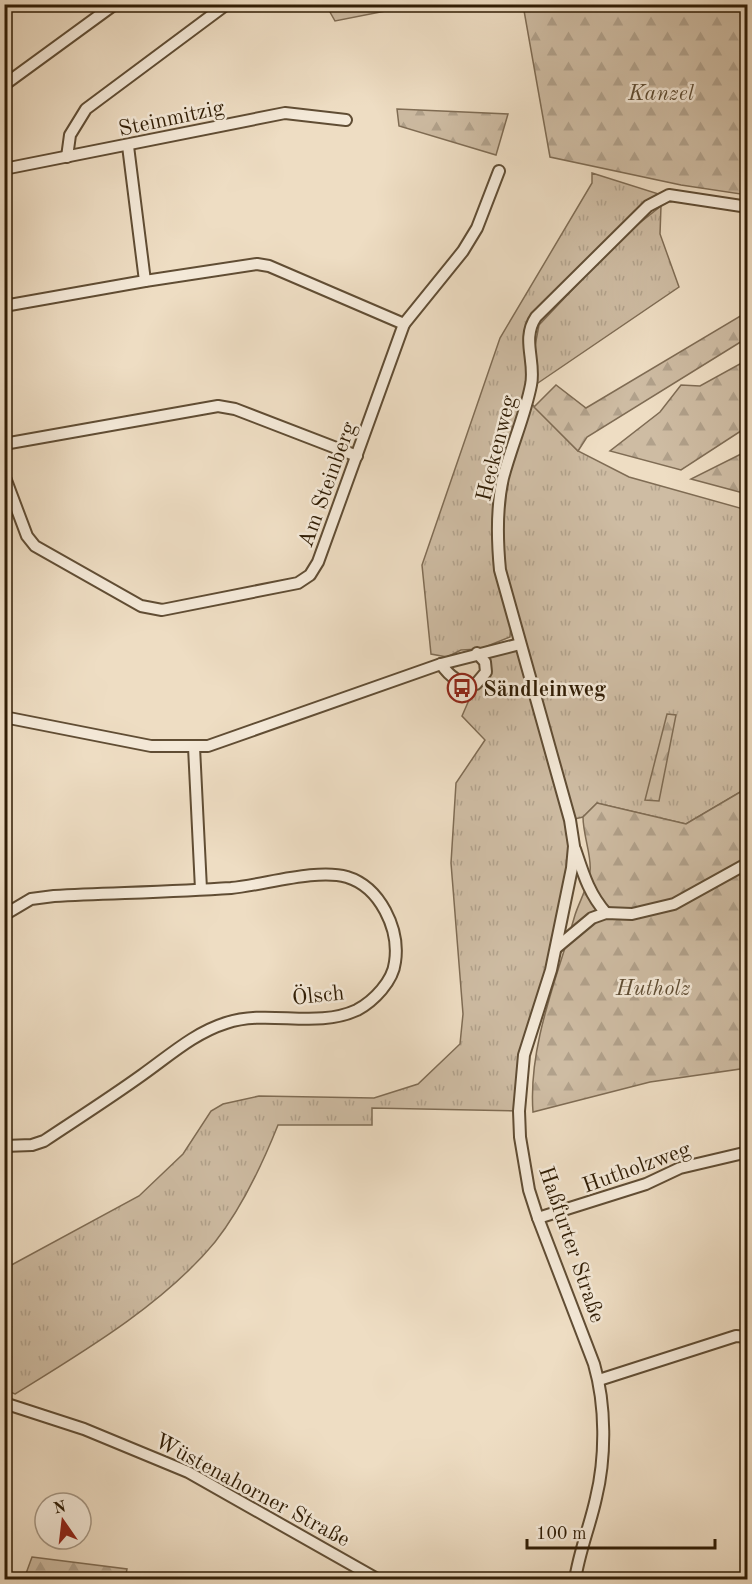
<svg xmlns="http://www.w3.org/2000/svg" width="752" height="1584" viewBox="0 0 752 1584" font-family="'Old Standard TT',serif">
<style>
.grass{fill:url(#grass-tufts);stroke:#7f6c54;stroke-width:1.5}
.forest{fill:url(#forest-firs);stroke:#7f6c54;stroke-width:1.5}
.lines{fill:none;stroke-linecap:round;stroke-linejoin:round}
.street-casing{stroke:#604d34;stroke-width:14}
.street{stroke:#f4e9d8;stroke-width:10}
.labels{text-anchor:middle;stroke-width:5;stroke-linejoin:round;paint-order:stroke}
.park-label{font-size:22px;font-style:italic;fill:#5f4d34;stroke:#f4e9d8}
.street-label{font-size:22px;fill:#301d05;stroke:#f4e9d8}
.poi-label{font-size:22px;font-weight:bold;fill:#301d05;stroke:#f4e9d8;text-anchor:start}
</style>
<defs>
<pattern id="grass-tufts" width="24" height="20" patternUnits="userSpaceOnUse" patternTransform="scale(1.5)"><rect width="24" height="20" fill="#cebca3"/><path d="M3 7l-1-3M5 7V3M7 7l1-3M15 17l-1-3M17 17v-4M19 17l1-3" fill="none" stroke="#b1a18b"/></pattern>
<pattern id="forest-firs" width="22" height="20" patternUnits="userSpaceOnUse" patternTransform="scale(1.5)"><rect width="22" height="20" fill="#cebca3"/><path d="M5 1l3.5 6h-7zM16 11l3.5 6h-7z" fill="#b1a18b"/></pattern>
</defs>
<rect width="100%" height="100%" fill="#eeddc3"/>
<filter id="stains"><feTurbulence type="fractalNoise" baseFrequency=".00333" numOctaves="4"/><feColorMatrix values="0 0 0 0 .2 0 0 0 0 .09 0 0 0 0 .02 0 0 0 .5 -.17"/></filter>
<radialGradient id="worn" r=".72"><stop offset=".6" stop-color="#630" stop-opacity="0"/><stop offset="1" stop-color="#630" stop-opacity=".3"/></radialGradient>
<g class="grass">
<path d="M592,173L665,196L536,317L527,399L578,451L629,477L747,510V788L686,824L597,803L583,817L570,820L574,846L551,970L528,1035L519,1111L372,1108V1125H278C262,1165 242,1208 215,1242C164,1304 83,1352 15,1394L5,1390L4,1269L139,1196L183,1154L211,1111L223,1104L259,1096L374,1098L418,1084L460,1044L463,1014L451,863L456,783L485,740L462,716L476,684L485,675L477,653L520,644L507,593L495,491L494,553L511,622L510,637L480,649L461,650L447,657L431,654L422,565L500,338L592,183Z"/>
<polygon points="661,206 660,234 679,287 535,385 537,373 535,346 539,325 622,237"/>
</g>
<g class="forest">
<polygon points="326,5 416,5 335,21"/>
<polygon points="523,5 747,5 747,195 681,185 550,157"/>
<polygon points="397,109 508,114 496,155 399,126"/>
<polygon points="747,312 747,338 587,437 578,451 534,407 556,385 586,408"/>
<polygon points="747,360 747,427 681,470 610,451 660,412 681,385 700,386"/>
<polygon points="747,451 747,494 691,479"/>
<polygon points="667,714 676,715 659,801 645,800"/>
<path d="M747,788V1068L650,1082L533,1112C528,1046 557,978 575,915C579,902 589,885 590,871C592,857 583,835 583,817L597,803L686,824Z"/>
<polygon points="32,1557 127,1569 125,1579 24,1579"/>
</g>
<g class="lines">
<g class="street-casing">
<g id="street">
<polyline points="4,85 115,4"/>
<polyline points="67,157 70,135 86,109 227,4"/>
<polyline points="4,169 285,113 346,120"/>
<polyline points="145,281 257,264 269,266 404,324 463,251 477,228 499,171"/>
<polyline points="4,306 145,281 128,146"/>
<polyline points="4,444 218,406 235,409 357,456"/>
<polyline points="4,475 27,536 35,546 141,606 162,610 298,583 310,575 318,562 404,324"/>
<path d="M441,664C449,676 461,685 476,684L486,672L485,662L477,653"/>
<polyline points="4,717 151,746 208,746 441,664 520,644"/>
<polyline points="194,747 201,889"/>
<path d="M575,849C583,873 589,894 606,913"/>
<path d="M4,915L31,899L54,896C113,893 172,892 231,888C264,885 317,868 347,877C380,887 400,929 395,962C393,981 374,1001 357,1010C316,1029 268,1009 226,1023C194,1033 169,1056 142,1075C110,1098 77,1119 44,1141L32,1145L4,1146"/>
<polyline points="556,948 592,918 606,913 632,914 674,904 748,863"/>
<polyline points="538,1218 646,1184 680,1168 748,1152"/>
<polyline points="599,1380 736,1336 748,1337"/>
<polyline points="4,1403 84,1429 188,1472 379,1580"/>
<path d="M575,1580C579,1552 590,1526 596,1498C606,1457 606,1405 594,1364L538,1218L529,1190L520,1137L519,1111L524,1055L551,970L572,868L574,846L570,820L500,570C497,539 496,509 503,478C511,447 525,416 531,385C536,361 521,339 536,317L648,206L669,195L748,207"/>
</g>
</g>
<use href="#street" class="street"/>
</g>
<defs>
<g id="bus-ring" transform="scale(1.5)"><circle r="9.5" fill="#f4e9d8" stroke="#8f2418" stroke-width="1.5"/><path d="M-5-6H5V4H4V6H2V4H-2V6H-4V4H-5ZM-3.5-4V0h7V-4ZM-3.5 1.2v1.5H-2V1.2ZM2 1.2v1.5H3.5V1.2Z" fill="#8f2418"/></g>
</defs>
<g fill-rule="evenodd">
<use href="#bus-ring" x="462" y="688"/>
</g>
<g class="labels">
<g class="park-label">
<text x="661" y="100">Kanzel</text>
<text x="653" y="995">Hutholz</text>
</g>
<g class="street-label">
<text transform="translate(171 117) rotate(-12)" y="8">Steinmitzig</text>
<text transform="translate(495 448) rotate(-76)" y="8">Heckenweg</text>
<text transform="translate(326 484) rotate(-70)" y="8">Am Steinberg</text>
<text transform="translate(318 994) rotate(-6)" y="8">Ölsch</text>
<text transform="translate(636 1166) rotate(-20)" y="8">Hutholzweg</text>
<text transform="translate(573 1244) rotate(71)" y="8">Haßfurter Straße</text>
<text transform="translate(253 1489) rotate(28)" y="8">Wüstenahorner Straße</text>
</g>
<g class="poi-label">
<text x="483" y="696">Sändleinweg</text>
</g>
</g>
<rect width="752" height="1584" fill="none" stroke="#eeddc3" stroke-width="24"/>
<rect x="6" y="6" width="740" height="1572" fill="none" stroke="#301d05" stroke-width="3"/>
<rect x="12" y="12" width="728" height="1560" fill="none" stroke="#301d05" stroke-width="1.5"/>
<g transform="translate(63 1521) rotate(346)"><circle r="28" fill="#f4e9d8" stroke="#a69784" stroke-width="1.5"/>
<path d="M0-4.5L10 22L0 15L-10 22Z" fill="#8f2418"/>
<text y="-9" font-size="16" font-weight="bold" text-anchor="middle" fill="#301d05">N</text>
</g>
<path d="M527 1539v9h188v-9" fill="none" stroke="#301d05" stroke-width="3"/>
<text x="536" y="1539" font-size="18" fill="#301d05" stroke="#f4e9d8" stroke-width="4.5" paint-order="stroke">100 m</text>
<rect width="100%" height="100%" filter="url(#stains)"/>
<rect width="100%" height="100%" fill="url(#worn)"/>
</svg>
